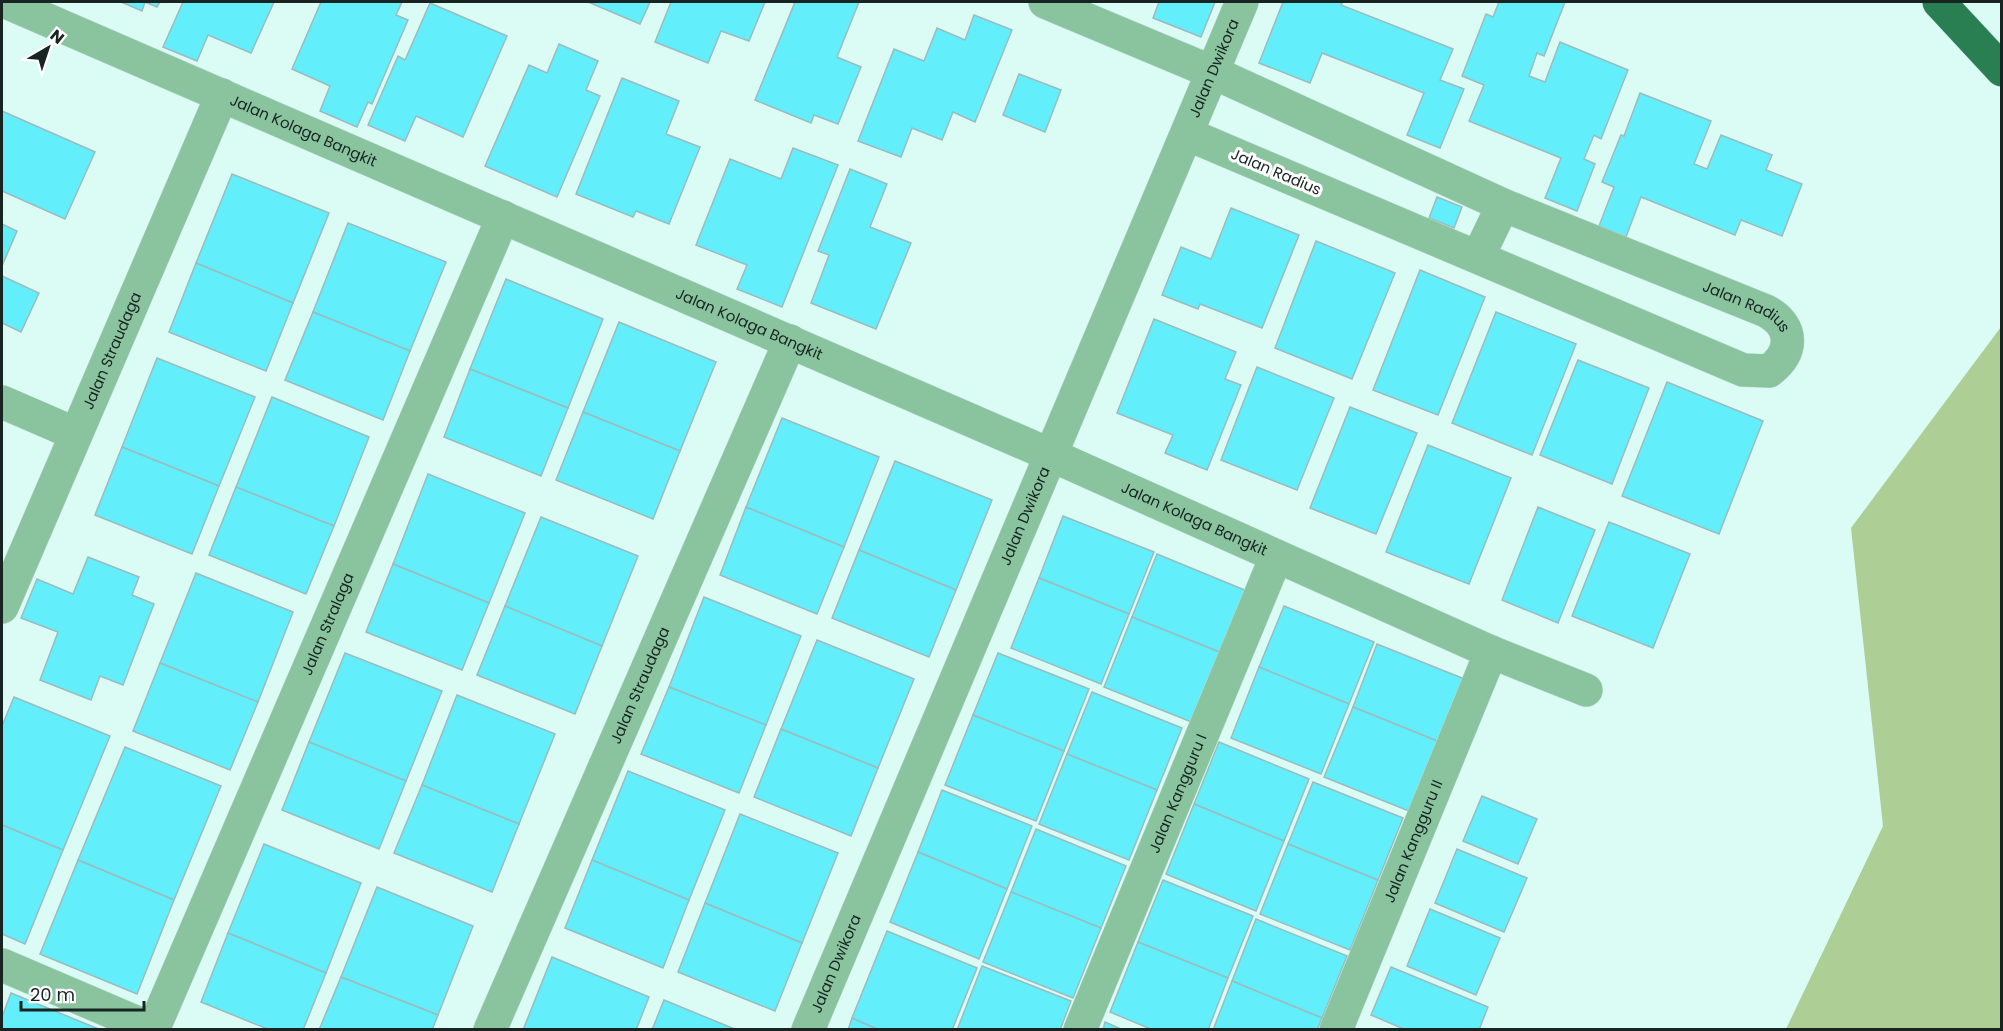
<svg xmlns="http://www.w3.org/2000/svg" width="2003" height="1031" viewBox="0 0 2003 1031" font-family="Poppins,sans-serif">
<style>
.green{fill:#adcf95}
.building{fill:#63eefc;stroke:#9bbcbf;stroke-width:1.5}
.lines{fill:none;stroke-linecap:round;stroke-linejoin:round}
.minor-casing{stroke:#bbd9d2;stroke-width:34}
.highway-casing{stroke:#bbd9d2;stroke-width:34}
.minor{stroke:#89c49f;stroke-width:33}
.highway{stroke:#297f52;stroke-width:33}
.labels{text-anchor:middle;stroke-width:6;stroke-linejoin:round;paint-order:stroke}
.street-label{font-size:15px;fill:#182422;stroke:#fff}
</style>
<rect width="100%" height="100%" fill="#dafcf4"/>
<polygon class="green" points="2001,327 2001,1029 1786,1029 1883,826 1851,528"/>
<g class="building">
<polygon points="121,2 160,2 157,7 145,2 142,11"/>
<polygon points="183,2 274,2 251,53 208,35 197,61 163,47"/>
<polygon points="321,2 402,2 396,15 408,20 372,104 368,102 357,127 320,111 330,86 292,69"/>
<polygon points="588,2 650,2 640,24"/>
<polygon points="671,2 765,2 749,41 721,31 708,63 655,42"/>
<polygon points="795,2 859,2 837,57 861,67 838,124 814,115 811,123 755,100"/>
<polygon points="1159,2 1215,2 1201,37 1153,18"/>
<polygon points="1283,2 1343,2 1341,5 1453,49 1440,80 1464,89 1440,148 1407,135 1424,93 1322,53 1310,83 1259,63"/>
<polygon points="1499,2 1565,2 1544,56 1537,53 1529,76 1545,82 1560,42 1628,70 1601,139 1594,135 1584,159 1595,164 1577,211 1545,198 1561,158 1469,121 1484,85 1462,76 1486,14 1493,17"/>
<polygon points="430,3 507,36 463,137 416,116 405,141 368,125 398,56 405,60"/>
<polygon points="974,15 1012,30 975,122 953,112 942,140 912,128 901,157 858,141 894,49 924,61 937,28 965,40"/>
<polygon points="559,44 598,61 586,90 600,96 557,197 485,166 529,65 547,73"/>
<polygon points="1019,74 1061,90 1045,132 1003,115"/>
<polygon points="622,78 679,101 666,134 700,147 669,224 636,211 633,217 576,194"/>
<polygon points="1640,93 1711,121 1694,164 1707,169 1721,135 1772,155 1766,170 1802,184 1782,236 1741,220 1735,235 1641,197 1626,237 1599,226 1614,187 1602,182 1621,135 1624,136"/>
<polygon points="2,111 95,152 65,219 2,191"/>
<polygon points="793,148 838,165 782,307 737,289 747,265 696,245 730,159 781,179"/>
<polygon points="850,169 887,184 870,227 911,243 876,329 811,303 829,255 818,251"/>
<polygon points="232,174 329,213 293,303 196,263"/>
<polygon points="1437,197 1462,207 1454,228 1429,218"/>
<polygon points="1231,208 1299,235 1262,328 1200,304 1198,309 1162,295 1181,247 1211,259"/>
<polygon points="348,223 446,262 410,351 313,312"/>
<polygon points="2,224 17,231 2,266"/>
<polygon points="1316,241 1395,273 1352,379 1275,348"/>
<polygon points="196,263 293,303 266,371 169,332"/>
<polygon points="1420,270 1485,297 1438,415 1373,390"/>
<polygon points="2,276 39,293 21,332 2,323"/>
<polygon points="506,279 603,319 568,408 470,369"/>
<polygon points="313,312 410,351 383,420 285,380"/>
<polygon points="1496,312 1576,344 1532,455 1452,423"/>
<polygon points="1154,319 1236,352 1225,379 1241,385 1207,470 1165,453 1173,435 1117,413"/>
<polygon points="619,322 716,362 680,451 583,412"/>
<polygon points="157,358 255,397 219,486 122,447"/>
<polygon points="1578,360 1649,388 1612,484 1540,455"/>
<polygon points="1257,367 1334,398 1297,490 1221,460"/>
<polygon points="470,369 568,408 541,476 444,437"/>
<polygon points="1667,382 1763,421 1719,534 1622,496"/>
<polygon points="272,397 369,437 334,526 236,487"/>
<polygon points="1350,407 1417,433 1376,534 1310,508"/>
<polygon points="583,412 680,451 653,519 556,480"/>
<polygon points="782,418 879,457 844,547 746,507"/>
<polygon points="1428,445 1511,478 1469,584 1386,552"/>
<polygon points="122,447 219,486 192,554 95,515"/>
<polygon points="895,461 992,500 956,590 859,550"/>
<polygon points="428,474 525,513 489,603 393,564"/>
<polygon points="236,487 334,526 306,594 209,555"/>
<polygon points="746,507 844,547 817,614 720,575"/>
<polygon points="1538,507 1595,530 1558,623 1502,600"/>
<polygon points="1063,516 1154,552 1129,614 1039,578"/>
<polygon points="541,517 638,556 602,646 505,606"/>
<polygon points="1609,522 1690,554 1653,648 1572,616"/>
<polygon points="859,550 956,590 929,657 832,618"/>
<polygon points="1157,554 1247,591 1222,653 1132,617"/>
<polygon points="88,557 139,577 132,595 154,604 123,685 100,676 91,700 40,680 58,632 21,618 37,579 73,594"/>
<polygon points="393,564 489,603 462,670 366,632"/>
<polygon points="196,573 293,612 258,702 160,663"/>
<polygon points="1039,578 1129,614 1101,684 1011,648"/>
<polygon points="704,597 801,636 766,725 669,687"/>
<polygon points="505,606 602,646 575,714 477,675"/>
<polygon points="1284,606 1374,642 1349,704 1259,667"/>
<polygon points="1132,617 1222,653 1194,723 1104,687"/>
<polygon points="817,640 914,679 878,768 781,729"/>
<polygon points="1377,644 1467,680 1442,743 1353,707"/>
<polygon points="345,653 442,691 406,781 309,742"/>
<polygon points="998,653 1089,689 1064,751 973,715"/>
<polygon points="160,663 258,702 230,770 133,731"/>
<polygon points="1259,667 1349,704 1321,774 1231,738"/>
<polygon points="669,687 766,725 739,793 641,754"/>
<polygon points="1092,692 1182,728 1157,790 1067,754"/>
<polygon points="457,695 555,734 519,824 422,785"/>
<polygon points="14,697 110,736 63,850 2,825 2,726"/>
<polygon points="1353,707 1442,743 1414,813 1324,777"/>
<polygon points="973,715 1064,751 1036,821 945,785"/>
<polygon points="781,729 878,768 851,836 754,797"/>
<polygon points="309,742 406,781 379,849 282,810"/>
<polygon points="1219,742 1309,779 1284,841 1194,804"/>
<polygon points="125,747 221,786 174,900 78,860"/>
<polygon points="1067,754 1157,790 1129,860 1039,824"/>
<polygon points="628,771 725,810 689,900 592,860"/>
<polygon points="1313,782 1403,818 1378,880 1288,844"/>
<polygon points="422,785 519,824 492,892 394,853"/>
<polygon points="942,790 1032,826 1007,889 918,852"/>
<polygon points="1482,796 1537,819 1518,864 1463,841"/>
<polygon points="1194,804 1284,841 1256,911 1166,874"/>
<polygon points="740,814 838,853 802,943 705,903"/>
<polygon points="2,825 63,850 25,944 2,934"/>
<polygon points="1036,829 1126,866 1101,928 1011,892"/>
<polygon points="264,844 361,883 326,973 228,933"/>
<polygon points="1288,844 1378,880 1350,950 1260,914"/>
<polygon points="1457,849 1527,878 1504,932 1435,903"/>
<polygon points="918,852 1007,889 979,959 890,922"/>
<polygon points="78,860 174,900 137,994 40,954"/>
<polygon points="592,860 689,900 663,968 565,928"/>
<polygon points="1163,880 1253,916 1228,978 1138,942"/>
<polygon points="377,887 473,926 438,1015 341,977"/>
<polygon points="1011,892 1101,928 1073,998 983,962"/>
<polygon points="705,903 802,943 775,1011 678,972"/>
<polygon points="1430,909 1500,938 1476,995 1407,966"/>
<polygon points="1256,919 1347,956 1322,1018 1232,981"/>
<polygon points="887,931 977,968 952,1030 879,1030 852,1018"/>
<polygon points="228,933 326,973 303,1030 270,1030 201,1002"/>
<polygon points="1138,942 1228,978 1208,1030 1153,1030 1110,1012"/>
<polygon points="552,957 649,997 636,1030 523,1030"/>
<polygon points="982,966 1071,1001 1060,1030 957,1030"/>
<polygon points="1391,967 1488,1007 1479,1030 1406,1030 1371,1015"/>
<polygon points="341,977 438,1015 432,1030 319,1030"/>
<polygon points="1232,981 1322,1018 1317,1030 1213,1030"/>
<polygon points="11,993 101,1030 2,1030 2,1017"/>
<polygon points="664,1000 737,1030 652,1030"/>
<polygon points="852,1018 879,1030 848,1030"/>
<polygon points="1105,1022 1123,1030 1103,1030"/>
</g>
<g class="lines">
<g class="minor-casing">
<g id="minor">
<path id="s1" d="M6,2L1051,455L1491,652L1586,690"/>
<path id="s2" d="M1045,2L1212,72L1503,205L1766,311C1794,326 1794,352 1769,371L1743,370L1187,134"/>
<polyline points="1478,257 1503,205"/>
<polyline points="2,402 76,434"/>
<path id="s3" d="M2,607L222,95"/>
<polyline points="2,965 154,1030"/>
<path id="s4" d="M153,1030L503,217"/>
<path id="s5" d="M490,1030L790,341"/>
<path id="s6" d="M808,1030L1242,2"/>
<path id="s7" d="M1080,1030L1276,557"/>
<path id="s8" d="M1336,1030L1491,652"/>
</g>
</g>
<g class="highway-casing">
<polyline id="highway" points="1939,2 2002,70"/>
</g>
<use href="#minor" class="minor"/>
<use href="#highway" class="highway"/>
</g>
<g class="labels">
<g class="street-label">
<text dy="5" stroke="none"><textPath href="#s6" startOffset="1044">Jalan Dwikora</textPath></text>
<text dy="5" stroke="none"><textPath href="#s1" startOffset="324">Jalan Kolaga Bangkit</textPath></text>
<text transform="translate(1276 172) rotate(23)" y="5">Jalan Radius</text>
<text dy="5" stroke="none"><textPath href="#s2" startOffset="765">Jalan Radius</textPath></text>
<text dy="5" stroke="none"><textPath href="#s1" startOffset="810">Jalan Kolaga Bangkit</textPath></text>
<text dy="5" stroke="none"><textPath href="#s3" startOffset="279">Jalan Straudaga</textPath></text>
<text dy="5" stroke="none"><textPath href="#s6" startOffset="558">Jalan Dwikora</textPath></text>
<text dy="5" stroke="none"><textPath href="#s1" startOffset="1296">Jalan Kolaga Bangkit</textPath></text>
<text dy="5" stroke="none"><textPath href="#s4" startOffset="442">Jalan Stralaga</textPath></text>
<text dy="5" stroke="none"><textPath href="#s5" startOffset="376">Jalan Straudaga</textPath></text>
<text dy="5" stroke="none"><textPath href="#s7" startOffset="256">Jalan Kangguru I</textPath></text>
<text dy="5" stroke="none"><textPath href="#s8" startOffset="204">Jalan Kangguru II</textPath></text>
<text dy="5" stroke="none"><textPath href="#s6" startOffset="72">Jalan Dwikora</textPath></text>
</g>
</g>
<rect width="2003" height="1031" fill="none" stroke="#182422" stroke-width="6"/>
<g transform="translate(48 48) rotate(39)" stroke="#ffffff" stroke-width="4.5" paint-order="stroke">
<path d="M0-4.5L10 22L0 15L-10 22Z" fill="#182422"/>
<text y="-9" font-size="16" font-weight="bold" text-anchor="middle" fill="#182422">N</text>
</g>
<path d="M21 1001v9h123v-9" fill="none" stroke="#182422" stroke-width="3"/>
<text x="30" y="1001" font-size="18" fill="#182422" stroke="#ffffff" stroke-width="4.5" paint-order="stroke">20 m</text>
</svg>
